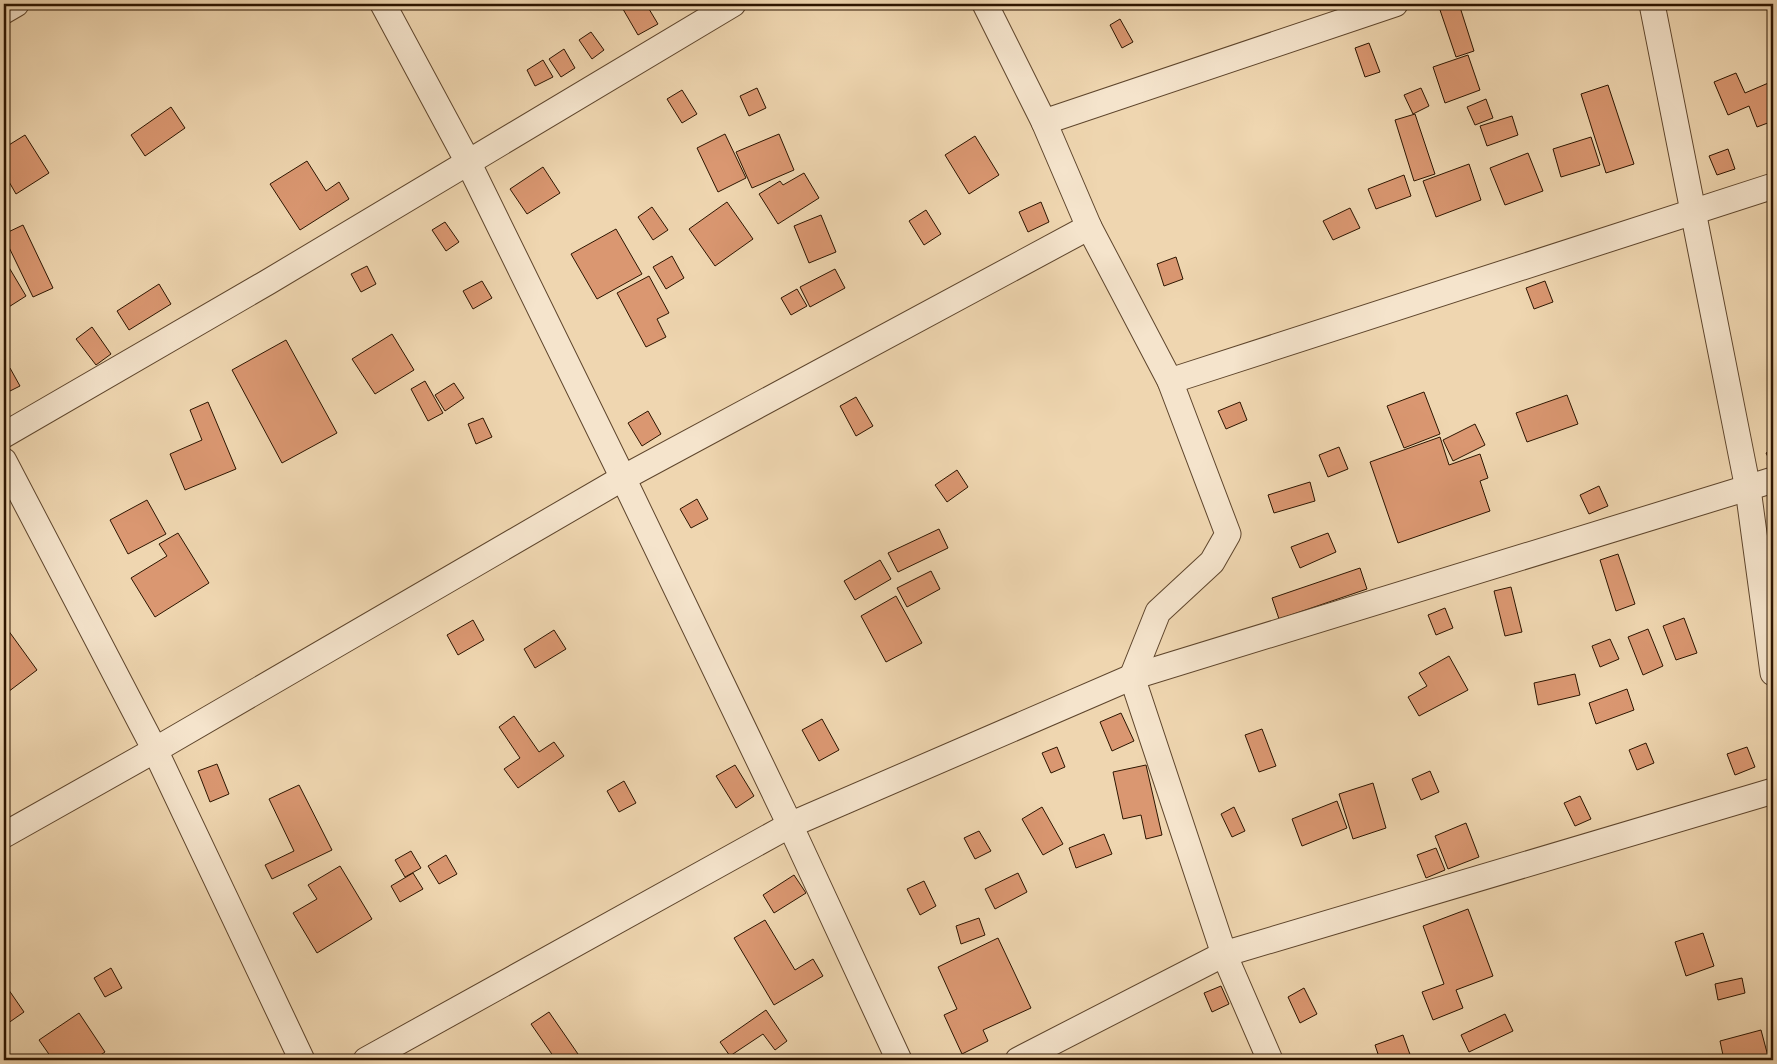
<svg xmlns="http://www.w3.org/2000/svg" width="1777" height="1064" viewBox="0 0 1777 1064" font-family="'Sorts Mill Goudy',serif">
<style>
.building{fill:#da9771;stroke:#2d1500}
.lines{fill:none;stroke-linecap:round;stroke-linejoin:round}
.street-casing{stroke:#5e452c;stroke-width:27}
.street{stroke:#f5e4cc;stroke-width:25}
</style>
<rect width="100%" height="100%" fill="#efd6b0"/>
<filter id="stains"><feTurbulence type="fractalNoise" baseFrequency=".004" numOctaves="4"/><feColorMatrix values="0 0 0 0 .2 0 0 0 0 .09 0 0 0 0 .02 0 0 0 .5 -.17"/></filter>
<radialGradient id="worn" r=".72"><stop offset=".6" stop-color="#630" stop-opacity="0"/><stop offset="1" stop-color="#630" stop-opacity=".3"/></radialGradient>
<g class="building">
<polygon points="620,4 646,4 658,24 638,35"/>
<polygon points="1459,4 1474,51 1456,57 1440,10"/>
<polygon points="1120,19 1133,42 1122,48 1110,25"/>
<polygon points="591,32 604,50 592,59 579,40"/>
<polygon points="1369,43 1380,72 1365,77 1355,48"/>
<polygon points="564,49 575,68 561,77 549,59"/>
<polygon points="1468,55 1480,90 1445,103 1433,67"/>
<polygon points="543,60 553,77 535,86 527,70"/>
<polygon points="1736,73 1745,93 1773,81 1773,121 1757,127 1749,106 1728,115 1714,82"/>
<polygon points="1608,85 1634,164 1606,173 1581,94"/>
<polygon points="757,88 766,108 749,116 740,96"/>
<polygon points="1421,88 1429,106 1413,114 1404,95"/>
<polygon points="682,90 697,114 682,123 667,99"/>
<polygon points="1486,99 1493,118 1475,125 1467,107"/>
<polygon points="171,107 185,128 145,156 131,135"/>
<polygon points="1415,114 1435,174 1414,181 1395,120"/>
<polygon points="1512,116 1518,135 1487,146 1480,126"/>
<polygon points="725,134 746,178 718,192 697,148"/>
<polygon points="779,134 794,170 752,188 736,152"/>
<polygon points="25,135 49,173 16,194 4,173 4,148"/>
<polygon points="975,136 999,175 969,194 945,155"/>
<polygon points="1591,137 1600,165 1561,177 1553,149"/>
<polygon points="1728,149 1735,169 1717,175 1709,156"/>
<polygon points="1528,153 1543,191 1505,205 1490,168"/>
<polygon points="307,161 326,191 339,182 349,199 300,230 270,184"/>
<polygon points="1469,164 1481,200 1436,217 1423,181"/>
<polygon points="543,167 560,193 527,214 510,189"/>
<polygon points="804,173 819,198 778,224 759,194 780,181 783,185"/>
<polygon points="1404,175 1411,196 1376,209 1368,189"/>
<polygon points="727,202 753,239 715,266 689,229"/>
<polygon points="1041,202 1049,222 1028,232 1019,212"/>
<polygon points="652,207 668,230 653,240 638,217"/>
<polygon points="1350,208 1360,228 1333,240 1323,221"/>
<polygon points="926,210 941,234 924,245 909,221"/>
<polygon points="821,215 836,252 809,263 794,226"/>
<polygon points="445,222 459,242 446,251 432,230"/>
<polygon points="23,225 53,288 33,297 4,237 4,234"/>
<polygon points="616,229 642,274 597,299 571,254"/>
<polygon points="672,256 684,278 666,289 653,267"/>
<polygon points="1176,257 1183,279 1164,286 1157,264"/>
<polygon points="4,259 26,296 4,310"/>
<polygon points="367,266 376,284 361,292 351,274"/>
<polygon points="835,269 845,288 810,307 800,287"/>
<polygon points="649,276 669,313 657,319 666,337 646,347 617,293"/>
<polygon points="482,281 492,298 473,309 463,291"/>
<polygon points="1545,281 1553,302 1534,309 1526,288"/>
<polygon points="159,284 171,304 129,330 117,311"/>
<polygon points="797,289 807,306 791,315 781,298"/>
<polygon points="92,327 111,354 96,365 76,339"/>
<polygon points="392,334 414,370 375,394 352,359"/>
<polygon points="286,340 337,433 282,463 232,370"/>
<polygon points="10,368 20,386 4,394 4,372"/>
<polygon points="425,381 443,413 428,421 411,389"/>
<polygon points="454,383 464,398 445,411 435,395"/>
<polygon points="1424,392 1440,434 1404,448 1387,406"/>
<polygon points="1567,395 1578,424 1527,442 1516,413"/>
<polygon points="856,397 873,426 856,436 840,406"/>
<polygon points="208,402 236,469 185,490 170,454 202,440 190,410"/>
<polygon points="1240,402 1247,420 1226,429 1218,411"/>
<polygon points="648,411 661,434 642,446 628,423"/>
<polygon points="483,418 492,437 476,444 468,424"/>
<polygon points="1475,424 1485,445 1453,461 1443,440"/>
<polygon points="1440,437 1449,465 1480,454 1488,478 1480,481 1490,511 1398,543 1370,462"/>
<polygon points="1339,447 1348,469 1328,477 1319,455"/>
<polygon points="1773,449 1773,467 1766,453"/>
<polygon points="957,470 968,487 947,502 935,485"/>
<polygon points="1310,482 1315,501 1274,513 1268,495"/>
<polygon points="1599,486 1608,506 1589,514 1580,495"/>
<polygon points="697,499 708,519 691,528 680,509"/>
<polygon points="147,500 166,534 128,554 110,520"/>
<polygon points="939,529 948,548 898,572 888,553"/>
<polygon points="178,533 209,583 155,617 131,578 167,556 159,544"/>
<polygon points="1328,533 1336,552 1300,568 1291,547"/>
<polygon points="1618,554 1635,604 1616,611 1600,560"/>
<polygon points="880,560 891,579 855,600 844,581"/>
<polygon points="1360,568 1367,589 1279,619 1272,598"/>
<polygon points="931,571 940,589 907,607 897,588"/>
<polygon points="1511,587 1522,632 1505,636 1494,591"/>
<polygon points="896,596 922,643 886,662 861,616"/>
<polygon points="1445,608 1453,628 1436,635 1428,615"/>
<polygon points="1684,618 1697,653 1676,660 1663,626"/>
<polygon points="473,620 484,640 458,655 447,635"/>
<polygon points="1648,629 1663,666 1643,675 1628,637"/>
<polygon points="8,630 37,670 4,695 4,633"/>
<polygon points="554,630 566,649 535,668 524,649"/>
<polygon points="1610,639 1619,659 1600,667 1592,646"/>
<polygon points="1449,656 1468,690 1419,716 1408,697 1427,686 1419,673"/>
<polygon points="1575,674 1580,695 1538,705 1534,683"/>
<polygon points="1627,689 1634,710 1596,724 1589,703"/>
<polygon points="1121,713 1134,741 1112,751 1100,722"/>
<polygon points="514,716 539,752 554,742 564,756 518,788 504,769 520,758 499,727"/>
<polygon points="822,719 839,750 819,761 802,730"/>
<polygon points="1262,729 1276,766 1259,772 1245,735"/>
<polygon points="1646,743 1654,763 1637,770 1629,750"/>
<polygon points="1057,747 1065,767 1051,773 1042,753"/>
<polygon points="1747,747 1755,767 1735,775 1727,754"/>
<polygon points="217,764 229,794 210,802 198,771"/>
<polygon points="735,765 754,796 736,808 716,776"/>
<polygon points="1146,765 1162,835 1146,839 1141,815 1123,819 1113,772"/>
<polygon points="1430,771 1439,792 1421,800 1412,779"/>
<polygon points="624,781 636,803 619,812 607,791"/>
<polygon points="1373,783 1386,828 1353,839 1339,794"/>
<polygon points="299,785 332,850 272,879 265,865 294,851 269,799"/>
<polygon points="1580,796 1591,819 1575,826 1564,803"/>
<polygon points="1337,801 1347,828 1302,846 1292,819"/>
<polygon points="1042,807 1063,844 1043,855 1022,819"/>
<polygon points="1234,807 1245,831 1232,837 1221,814"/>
<polygon points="1466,823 1479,857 1448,869 1435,836"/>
<polygon points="979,831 991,851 975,859 964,838"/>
<polygon points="1104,834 1112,854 1076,868 1069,848"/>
<polygon points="1436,848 1445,870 1426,878 1417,855"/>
<polygon points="411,851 421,868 405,877 395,860"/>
<polygon points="446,855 457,874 439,884 428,866"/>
<polygon points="340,866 372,919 317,953 293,913 317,899 308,885"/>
<polygon points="413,873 423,889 400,902 391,886"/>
<polygon points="1018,873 1027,892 995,909 985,889"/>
<polygon points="794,875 806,893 774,913 763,895"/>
<polygon points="924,881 936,906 920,915 907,889"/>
<polygon points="1468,909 1493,976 1456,990 1463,1008 1433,1020 1422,992 1444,984 1423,926"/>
<polygon points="979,918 985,935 961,944 956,926"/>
<polygon points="765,920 795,970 813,959 823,976 774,1005 734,938"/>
<polygon points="1703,933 1714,966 1686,976 1675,942"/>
<polygon points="998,938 1031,1008 983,1030 988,1041 962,1054 944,1015 957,1009 938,967"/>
<polygon points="111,968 122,988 105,997 94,978"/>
<polygon points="1742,978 1745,993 1718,1000 1715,984"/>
<polygon points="4,983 24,1012 4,1026"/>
<polygon points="1221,986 1229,1004 1212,1012 1204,993"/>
<polygon points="1304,988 1317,1014 1300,1023 1288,997"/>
<polygon points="766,1010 787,1041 775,1050 763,1034 730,1056 720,1042"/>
<polygon points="549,1012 578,1054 569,1060 556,1060 531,1024"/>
<polygon points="79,1013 105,1052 93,1060 53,1060 39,1040"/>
<polygon points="1505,1014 1513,1031 1469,1052 1461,1035"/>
<polygon points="1761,1030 1769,1060 1724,1060 1720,1041"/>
<polygon points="1403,1035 1412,1060 1380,1060 1375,1045"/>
</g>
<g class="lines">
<g class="street-casing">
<g id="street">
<polyline points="383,4 468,162 623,478 790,825 899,1060"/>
<polyline points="1652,4 1748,489 1773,673"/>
<polyline points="4,11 16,4"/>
<polyline points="1044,122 1395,4"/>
<polyline points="1089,227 1170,381 1228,534 1212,562 1158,612 1132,677 1224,954 1270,1060"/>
<polyline points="1170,381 1773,186"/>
<polyline points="4,435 268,282 733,4"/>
<polyline points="4,461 155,750 302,1060"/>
<polyline points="4,835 155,750 623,478 1089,227 1044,122 985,4"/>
<polyline points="366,1060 790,825 1132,677 1773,480"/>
<polyline points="1018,1060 1224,954 1773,791"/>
</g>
</g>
<use href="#street" class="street"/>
</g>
<rect width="1777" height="1064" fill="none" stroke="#efd6b0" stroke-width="20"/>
<rect x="5" y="5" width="1767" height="1054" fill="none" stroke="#2d1500" stroke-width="2.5"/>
<rect x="10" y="10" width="1757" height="1044" fill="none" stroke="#2d1500"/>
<rect width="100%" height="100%" filter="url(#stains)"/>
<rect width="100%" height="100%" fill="url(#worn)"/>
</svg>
